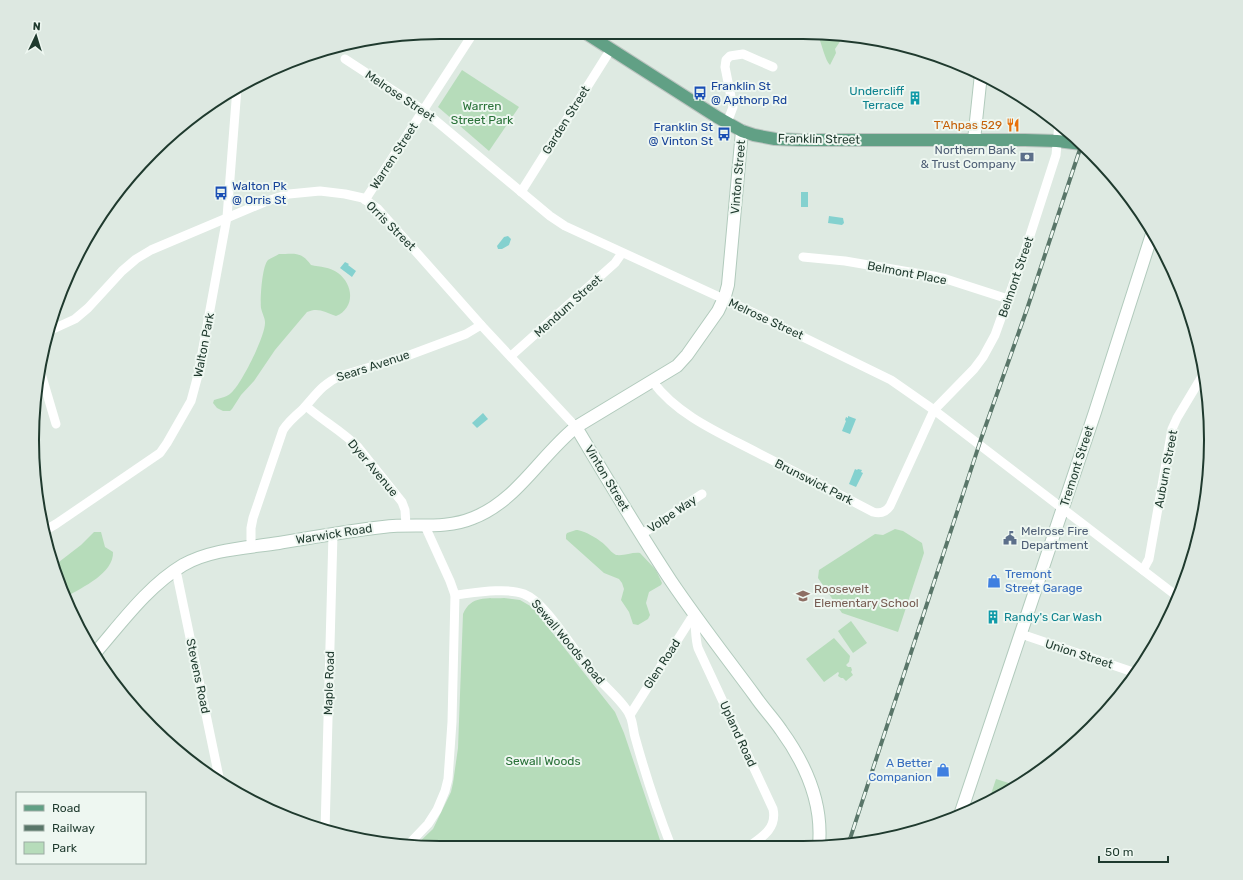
<svg xmlns="http://www.w3.org/2000/svg" width="1243" height="880" viewBox="0 0 1243 880" font-family="Rubik,sans-serif">
<style>
.green{fill:#b6dcba}
.water{fill:#84d1cf}
.lines{fill:none;stroke-linecap:round;stroke-linejoin:round}
.secondary-casing{stroke:#b1cabc;stroke-width:14}
.primary-casing{stroke:#bcc4c0;stroke-width:14}
.street{stroke:#fff;stroke-width:9}
.secondary{stroke:#fff;stroke-width:12}
.primary{stroke:#61a085;stroke-width:12}
.rail-casing{stroke:#597669;stroke-width:4}
.rail{stroke:#eef7f1;stroke-width:2.5;stroke-dasharray:8;stroke-linecap:butt}
.labels{text-anchor:middle;stroke-width:4;stroke-linejoin:round;paint-order:stroke}
.transit-label{font-size:12px;fill:#164399;stroke:#eef7f1;text-anchor:start}
.culture-label{font-size:12px;fill:#0d838f;stroke:#eef7f1;text-anchor:end}
.street-label{font-size:12px;fill:#1f3a2e;stroke:#eef7f1}
.park-label{font-size:12px;fill:#297138;stroke:#eef7f1}
.food-label{font-size:12px;fill:#c56008;stroke:#eef7f1;text-anchor:end}
.service-label{font-size:12px;fill:#4e5e75;stroke:#eef7f1;text-anchor:end}
.shop-label{font-size:12px;fill:#366cbe;stroke:#eef7f1;text-anchor:start}
.education-label{font-size:12px;fill:#785e54;stroke:#eef7f1;text-anchor:start}
.rim{fill:none;stroke:#1f3a2e;stroke-width:2}
</style>
<rect width="100%" height="100%" fill="#deeae2"/>
<g class="green">
<path d="M803,32L859,38H860L859,40L843,38L841,40L835,49L836,53L830,65C825,60 822,45 819,38Z"/>
<polygon points="462,70 519,107 489,151 438,107"/>
<path d="M279,254C295,254 301,251 311,265C320,267 330,267 338,273C354,285 355,308 336,316C325,312 318,307 307,312L275,350L254,381L241,395L232,409L230,411H223L217,408L213,403L214,400C221,398 228,397 233,391C242,382 266,335 265,322C265,318 262,313 261,308C260,299 262,266 268,260C271,258 276,256 279,254Z"/>
<polygon points="895,529 903,531 922,543 924,553 898,632 842,613 818,578 819,570 875,534 883,535"/>
<path d="M576,530C584,530 601,540 607,547C610,550 612,553 616,555C625,556 632,552 640,553L656,570L662,583L661,585L649,592L646,603L650,615L648,619L638,625L633,624L629,612L621,600L624,589L622,583L619,579L604,573L566,539V535L567,533Z"/>
<path d="M94,532H101L105,547L113,552C114,573 83,587 66,597L55,565L81,545Z"/>
<path d="M504,598L520,600L532,607L615,712L624,733L662,846L414,847L433,829L451,792L453,783L458,748L463,614C471,595 487,599 504,598Z"/>
<polygon points="851,621 867,643 853,653 838,631"/>
<polygon points="834,638 850,656 849,662 846,665 848,667 851,667 852,670 851,672 853,675 846,681 843,678 841,678 838,676 839,673 838,672 824,682 806,659"/>
<polygon points="996,779 1015,785 988,803"/>
</g>
<g class="water">
<rect x="801" y="192" width="7" height="15"/>
<polygon points="829,216 843,218 844,223 842,225 828,223"/>
<polygon points="508,236 511,239 509,245 502,249 498,249 497,246 504,237"/>
<polygon points="345,262 349,264 348,265 356,271 352,277 340,268"/>
<polygon points="483,413 488,419 477,428 472,423"/>
<polygon points="848,416 856,419 850,434 842,431 846,421 845,420 846,417 848,418"/>
<polygon points="855,469 857,470 858,469 862,470 861,472 863,473 856,487 849,484"/>
</g>
<g class="lines">
<g class="secondary-casing">
<g id="secondary">
<polyline points="974,140 981,74"/>
<path d="M576,427C607,479 638,531 671,581C698,621 727,658 755,696C763,708 773,718 781,730C805,763 823,802 819,845"/>
<path d="M96,652C122,622 148,586 183,565C211,549 247,548 279,543C314,537 348,531 383,527C414,523 444,530 473,518C517,501 540,456 576,427L677,366L687,355L718,311L725,296L728,285L742,131"/>
<polyline points="960,815 1095,412 1153,231"/>
</g>
</g>
<g class="primary-casing">
<polyline id="primary" points="584,32 717,117 742,131 754,135 775,139 800,140 1025,140 1057,141 1082,144"/>
</g>
<g class="street">
<polyline points="345,59 423,110 550,216 565,226 752,312 891,380 934,410 1178,597"/>
<polyline points="727,123 733,107 725,67 726,60 730,56 743,54 773,67"/>
<polyline points="521,192 611,49"/>
<polyline points="365,200 474,32"/>
<polyline points="1150,240 1160,245"/>
<polyline points="803,257 845,261 933,276 946,279 1008,299"/>
<polyline points="51,330 75,319 88,308 122,271 136,259 151,250 267,201 289,194 320,191 345,194 363,198 378,209 481,325 576,427"/>
<polyline points="511,356 615,263 622,253"/>
<polyline points="40,370 56,424"/>
<path d="M653,382C678,416 722,434 758,453C797,473 835,492 873,512C880,514 886,512 890,506L934,410L974,369L983,357L995,335L1025,251L1056,155L1059,124"/>
<path d="M306,406C323,421 342,431 358,447L402,502L405,510L406,525"/>
<polyline points="425,526 450,581 455,595"/>
<polyline points="44,531 56,524 160,453 167,443 191,401 198,375 227,217 237,88"/>
<polyline points="642,534 702,494"/>
<path d="M251,547V528L253,518L283,430C288,422 295,416 302,410C315,396 322,384 340,376L407,356L466,334L481,325"/>
<polyline points="176,570 220,782"/>
<polyline points="1143,570 1149,559 1172,429 1177,418 1204,373"/>
<path d="M694,616C696,627 695,638 698,648L773,809C777,827 764,836 751,845"/>
<polyline points="1021,634 1136,673"/>
<polyline points="630,715 694,614"/>
<polyline points="325,831 333,534"/>
<path d="M407,846L428,824L437,810L445,791L448,779L452,722L455,595C473,593 507,587 524,594C547,603 573,651 591,671C600,682 626,704 630,716C633,722 633,730 635,737C645,773 657,810 671,846"/>
</g>
<use href="#secondary" class="secondary"/>
<use href="#primary" class="primary"/>
<g class="rail-casing">
<polyline id="rail" points="848,845 981,439 1027,309 1082,143"/>
</g>
<use href="#rail" class="rail"/>
</g>
<defs>
<g id="bus-bare" transform="scale(1.08)"><path d="M-5-6H5V4H4V6H2V4H-2V6H-4V4H-5ZM-3.5-4V0h7V-4ZM-3.5 1.2v1.5H-2V1.2ZM2 1.2v1.5H3.5V1.2Z" fill="#1a4fb4" stroke="#eef7f1" stroke-width="2.5" paint-order="stroke"/></g>
<g id="building-bare" transform="scale(1.08)"><path d="M-4-6H4V6H1V3H-1V6H-4ZM-2.5-4.3h1.7v1.8h-1.7ZM.8-4.3h1.7v1.8H.8ZM-2.5-1h1.7V.8h-1.7ZM.8-1h1.7V.8H.8Z" fill="#0f9aa8" stroke="#eef7f1" stroke-width="2.5" paint-order="stroke"/></g>
<g id="restaurant-bare" transform="scale(1.08)"><path d="M-5-6h1v4h1v-4h1v4h1v-4h1v5L-1.5 .5V6h-2V.5L-5-1ZM5-6V6H3V1.5H1.5Q1.5-4 5-6Z" fill="#e8710a" stroke="#eef7f1" stroke-width="2.5" paint-order="stroke"/></g>
<g id="bank-bare" transform="scale(1.08)"><path d="M-6-4H6V4H-6ZM0-2.3a2.3 2.3 0 1 0 0 4.6a2.3 2.3 0 1 0 0-4.6Z" fill="#5c6f8a" stroke="#eef7f1" stroke-width="2.5" paint-order="stroke"/></g>
<g id="civic-bare" transform="scale(1.08)"><path d="M-.6-6.5H3V-4.5H.6V-3L4-1V1h2V6H-6V1h2V-1L-.6-3ZM-1.2 2.5V6h2.4V2.5Z" fill="#5c6f8a" stroke="#eef7f1" stroke-width="2.5" paint-order="stroke"/></g>
<g id="shop-bare" transform="scale(1.08)"><path d="M-5-2.5h2.3a2.7 3.5 0 0 1 5.4 0H5L5.5 6h-11ZM-1.5-2.5h3a1.5 2.3 0 0 0-3 0Z" fill="#3f7fe0" stroke="#eef7f1" stroke-width="2.5" paint-order="stroke"/></g>
<g id="school-bare" transform="scale(1.08)"><path d="M0-5L7-2L0 1L-7-2ZM-4 1L0 2.5L4 1V4Q0 6-4 4Z" fill="#8d6e63" stroke="#eef7f1" stroke-width="2.5" paint-order="stroke"/></g>
</defs>
<g fill-rule="evenodd">
<use href="#bus-bare" x="700" y="93"/>
<use href="#building-bare" x="915" y="98"/>
<use href="#restaurant-bare" x="1013" y="125"/>
<use href="#bus-bare" x="724" y="134"/>
<use href="#bank-bare" x="1027" y="157"/>
<use href="#bus-bare" x="221" y="193"/>
<use href="#civic-bare" x="1010" y="538"/>
<use href="#shop-bare" x="994" y="581"/>
<use href="#school-bare" x="803" y="596"/>
<use href="#building-bare" x="993" y="617"/>
<use href="#shop-bare" x="943" y="770"/>
</g>
<g class="labels">
<g class="transit-label">
<text x="711" y="90">Franklin St<tspan x="711" dy="14">@ Apthorp Rd</tspan></text>
<text x="713" y="131" text-anchor="end">Franklin St<tspan x="713" dy="14">@ Vinton St</tspan></text>
<text x="232" y="190">Walton Pk<tspan x="232" dy="14">@ Orris St</tspan></text>
</g>
<g class="culture-label">
<text x="904" y="95">Undercliff<tspan x="904" dy="14">Terrace</tspan></text>
<text x="1004" y="621" text-anchor="start">Randy's Car Wash</text>
</g>
<g class="street-label">
<text transform="translate(400 96) rotate(34)" y="4">Melrose Street</text>
<text transform="translate(566 120) rotate(-58)" y="4">Garden Street</text>
<text transform="translate(819 139) rotate(1)" y="4">Franklin Street</text>
<text transform="translate(394 156) rotate(-57)" y="4">Warren Street</text>
<text transform="translate(738 177) rotate(-85)" y="4">Vinton Street</text>
<text transform="translate(391 226) rotate(45)" y="4">Orris Street</text>
<text transform="translate(907 273) rotate(11)" y="4">Belmont Place</text>
<text transform="translate(1016 277) rotate(-71)" y="4">Belmont Street</text>
<text transform="translate(568 306) rotate(-42)" y="4">Mendum Street</text>
<text transform="translate(766 319) rotate(25)" y="4">Melrose Street</text>
<text transform="translate(204 345) rotate(-79)" y="4">Walton Park</text>
<text transform="translate(373 366) rotate(-18)" y="4">Sears Avenue</text>
<text transform="translate(1077 466) rotate(-72)" y="4">Tremont Street</text>
<text transform="translate(373 468) rotate(50)" y="4">Dyer Avenue</text>
<text transform="translate(1166 469) rotate(-79)" y="4">Auburn Street</text>
<text transform="translate(607 478) rotate(59)" y="4">Vinton Street</text>
<text transform="translate(814 482) rotate(27)" y="4">Brunswick Park</text>
<text transform="translate(672 514) rotate(-34)" y="4">Volpe Way</text>
<text transform="translate(334 534) rotate(-9)" y="4">Warwick Road</text>
<text transform="translate(568 642) rotate(50)" y="4">Sewall Woods Road</text>
<text transform="translate(1079 654) rotate(18)" y="4">Union Street</text>
<text transform="translate(662 664) rotate(-57)" y="4">Glen Road</text>
<text transform="translate(198 676) rotate(78)" y="4">Stevens Road</text>
<text transform="translate(329 683) rotate(-88)" y="4">Maple Road</text>
<text transform="translate(738 734) rotate(65)" y="4">Upland Road</text>
</g>
<g class="park-label">
<text x="482" y="110">Warren<tspan x="482" dy="14">Street Park</tspan></text>
<text x="543" y="765">Sewall Woods</text>
</g>
<g class="food-label">
<text x="1002" y="129">T'Ahpas 529</text>
</g>
<g class="service-label">
<text x="1016" y="154">Northern Bank<tspan x="1016" dy="14">&amp; Trust Company</tspan></text>
<text x="1021" y="535" text-anchor="start">Melrose Fire<tspan x="1021" dy="14">Department</tspan></text>
</g>
<g class="shop-label">
<text x="1005" y="578">Tremont<tspan x="1005" dy="14">Street Garage</tspan></text>
<text x="932" y="767" text-anchor="end">A Better<tspan x="932" dy="14">Companion</tspan></text>
</g>
<g class="education-label">
<text x="814" y="593">Roosevelt<tspan x="814" dy="14">Elementary School</tspan></text>
</g>
</g>
<path d="M0 0H1243V880H0ZM440 39H803A401 401 0 0 1 1204 440V440A401 401 0 0 1 803 841H440A401 401 0 0 1 39 440V440A401 401 0 0 1 440 39Z" fill="#dde8e1" fill-rule="evenodd"/>
<path class="rim" d="M440 39H803A401 401 0 0 1 1204 440V440A401 401 0 0 1 803 841H440A401 401 0 0 1 39 440V440A401 401 0 0 1 440 39Z"/>
<rect x="16" y="792" width="130" height="72" fill="#eef7f1" stroke="#9baba3"/>
<rect x="24" y="805" width="20" height="6" fill="#61a085" stroke="#9baba3"/>
<text x="52" y="812" font-size="12" fill="#1f3a2e">Road</text>
<rect x="24" y="825" width="20" height="6" fill="#597669" stroke="#9baba3"/>
<text x="52" y="832" font-size="12" fill="#1f3a2e">Railway</text>
<rect x="24" y="842" width="20" height="12" fill="#b6dcba" stroke="#9baba3"/>
<text x="52" y="852" font-size="12" fill="#1f3a2e">Park</text>
<g transform="translate(36 36) rotate(4)" stroke="#eef7f1" stroke-width="3" paint-order="stroke">
<path d="M0-3L7 15L0 10L-7 15Z" fill="#1f3a2e"/>
<text y="-6" font-size="11" font-weight="bold" text-anchor="middle" fill="#1f3a2e">N</text>
</g>
<path d="M1099 856v6h69v-6" fill="none" stroke="#1f3a2e" stroke-width="2"/>
<text x="1105" y="856" font-size="12" fill="#1f3a2e" stroke="#eef7f1" stroke-width="3" paint-order="stroke">50 m</text>
</svg>
